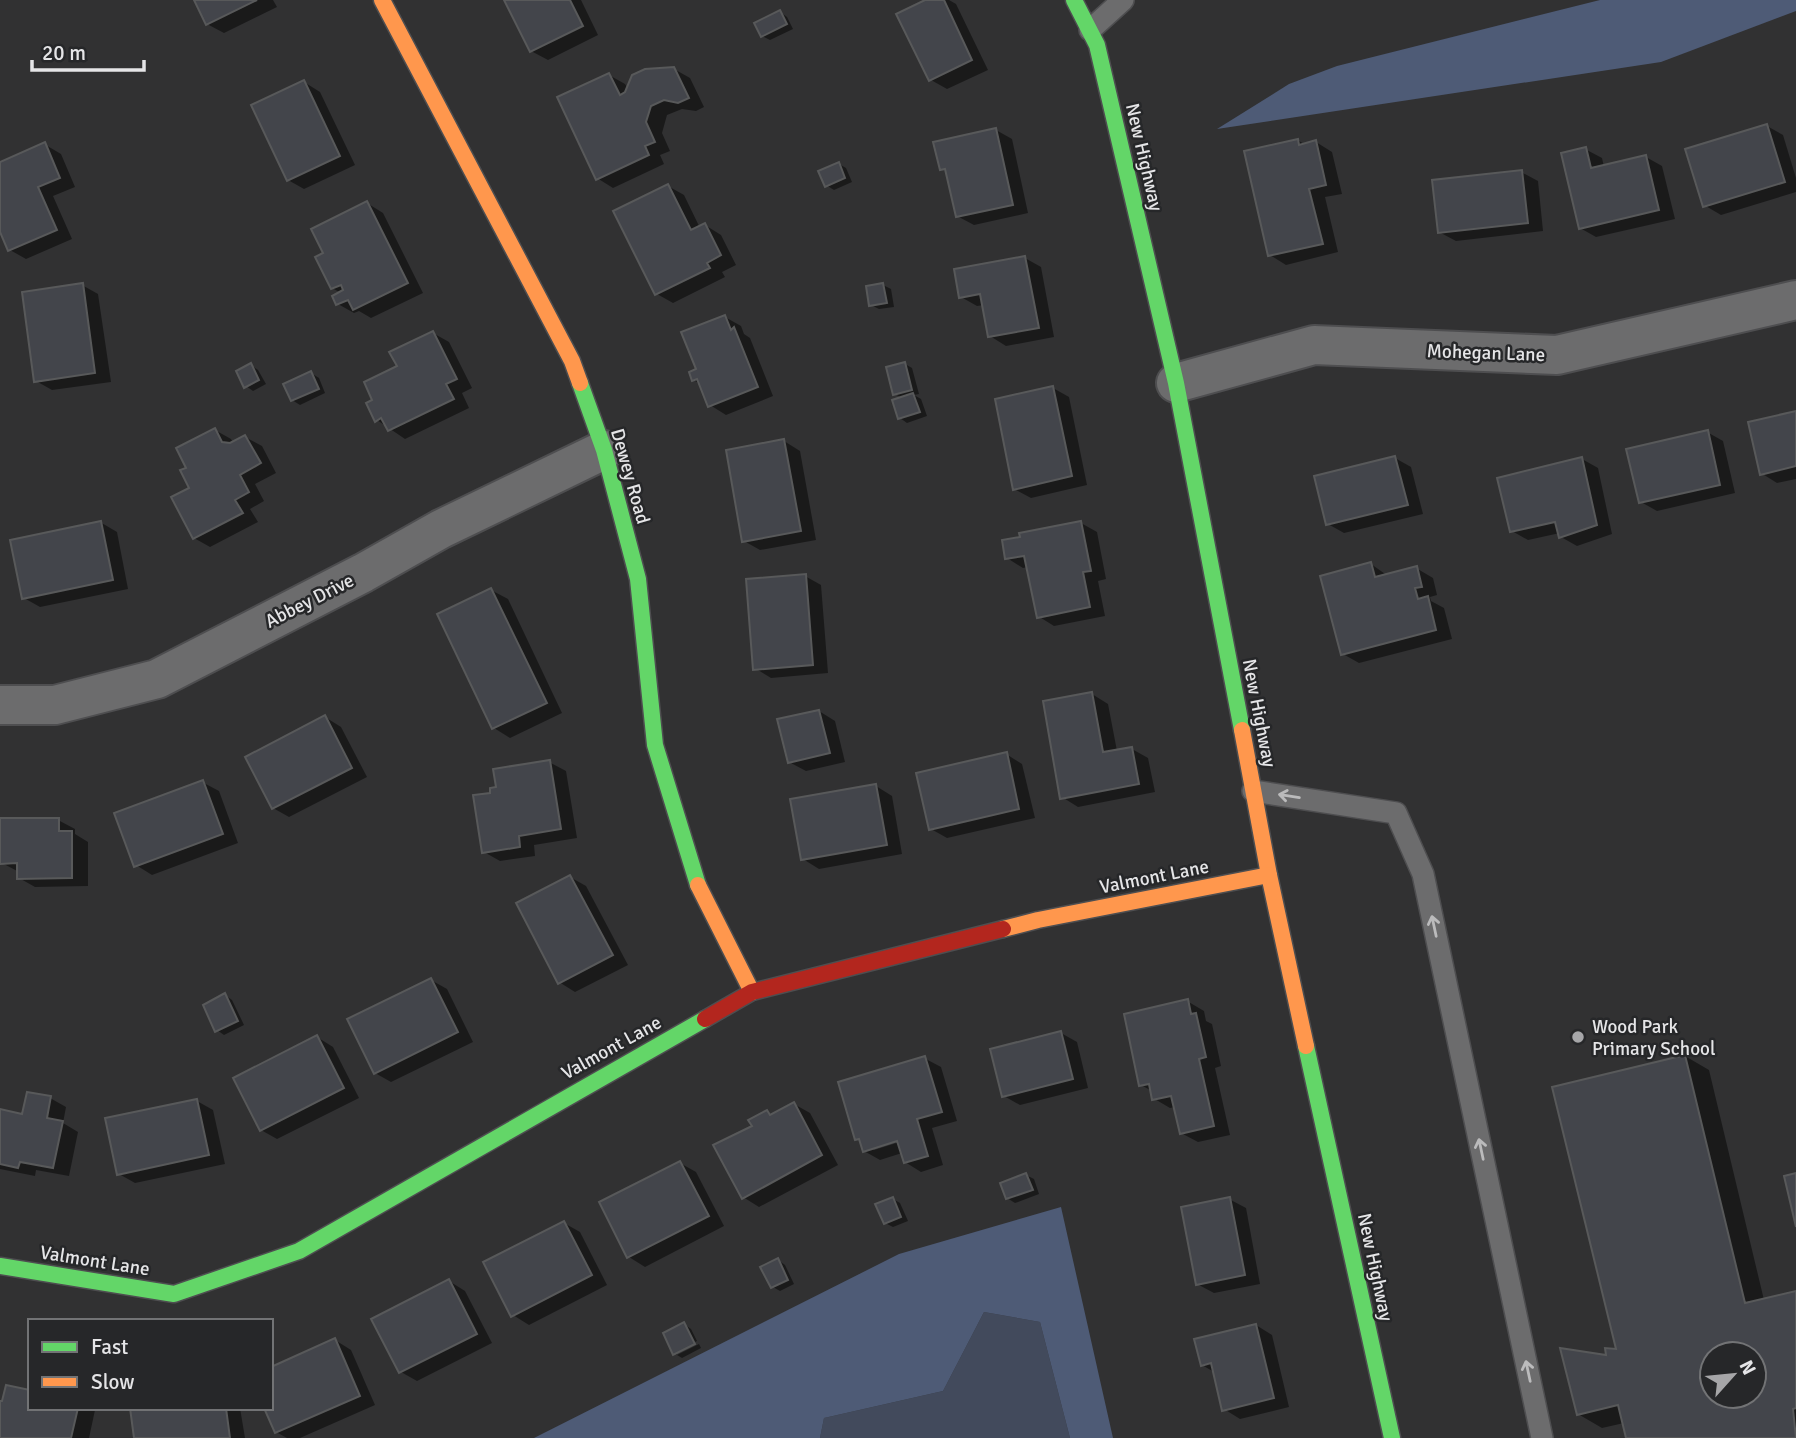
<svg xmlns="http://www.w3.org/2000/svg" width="1796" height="1438" viewBox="0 0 1796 1438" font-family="Signika,sans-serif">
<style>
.green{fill:#424a5c}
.forest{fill:#4e5b76}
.shadow{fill:#0007;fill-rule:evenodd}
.building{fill:#43454b;stroke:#58595a;stroke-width:2;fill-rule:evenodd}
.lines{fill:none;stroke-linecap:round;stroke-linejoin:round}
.lane-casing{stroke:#4e4e50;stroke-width:24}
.street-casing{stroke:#4e4e50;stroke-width:42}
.fast-casing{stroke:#4e4e50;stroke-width:19}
.slow-casing{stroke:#4e4e50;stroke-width:19}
.jam-casing{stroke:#4e4e50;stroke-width:19}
.lane{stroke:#6c6c6d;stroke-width:21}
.street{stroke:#6c6c6d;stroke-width:38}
.fast{stroke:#63d668;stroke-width:16}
.slow{stroke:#ff974d;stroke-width:16}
.jam{stroke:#b3261e;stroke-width:16}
.oneway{stroke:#bbbbbc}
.poi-dot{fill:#a6a6a8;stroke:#262729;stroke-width:2.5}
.labels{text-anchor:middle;stroke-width:5;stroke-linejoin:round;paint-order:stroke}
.street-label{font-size:19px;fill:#e5e5e7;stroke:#262729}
.poi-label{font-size:19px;fill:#e5e5e7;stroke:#262729;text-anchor:start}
</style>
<rect width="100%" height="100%" fill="#313132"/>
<polygon class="green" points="984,1312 1040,1322 1070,1438 820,1438 824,1418 943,1391"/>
<g class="forest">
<polygon points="1600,0 1796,0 1796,11 1661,62 1217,129 1289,84 1337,66"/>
<polygon points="1061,1207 1113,1438 1070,1438 1040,1322 984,1312 943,1391 824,1418 820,1438 534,1438 899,1254"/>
</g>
<g class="shadow">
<polygon points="196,0 273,0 277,7 224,33 207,24"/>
<polygon points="506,0 581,0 598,35 548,60 531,51"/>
<polygon points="929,0 949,0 956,4 988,70 947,89 931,80"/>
<polygon points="780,12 787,17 793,29 770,40 762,36"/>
<polygon points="674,69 690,78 704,107 696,111 682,109 667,115 662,133 670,151 660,155 664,164 613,188 597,178 609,75 625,84 628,89"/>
<polygon points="304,82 320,92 355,165 304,189 288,180"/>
<polygon points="1767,126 1783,135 1796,178 1796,192 1721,215 1704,205"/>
<polygon points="996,130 1012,139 1028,213 974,225 957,216 948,172 942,169"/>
<polygon points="1298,140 1305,145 1316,142 1332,152 1342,194 1325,197 1338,252 1286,265 1270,255"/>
<polygon points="44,144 61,154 75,187 53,196 72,239 26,259 10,250 0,228 0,164"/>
<polygon points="1585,149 1602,158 1604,167 1646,157 1662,166 1675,219 1596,237 1580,228"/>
<polygon points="839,164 846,168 852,182 834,190 826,185"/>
<polygon points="1521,172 1538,181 1543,231 1456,241 1439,232"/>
<polygon points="668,186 684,195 700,228 705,225 721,235 736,265 722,272 725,277 673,303 657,294"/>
<polygon points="367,203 383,213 423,293 371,318 359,311 354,313 338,304 341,293 332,288 326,254"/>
<polygon points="1025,258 1041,267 1054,337 1006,346 990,336 984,305 977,306 961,297"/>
<polygon points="82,285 98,294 111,382 52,390 36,381"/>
<polygon points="883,285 891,289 894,307 879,309 871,305"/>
<polygon points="725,317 741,326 744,334 750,338 773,396 726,415 710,405 701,384 693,380"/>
<polygon points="433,333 449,342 472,388 462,393 469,408 405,439 377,420"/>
<polygon points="905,364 912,368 919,394 914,395 921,399 927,416 907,423 900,418 902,398 895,394"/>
<polygon points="251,365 258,370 266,384 253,391 246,386"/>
<polygon points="311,373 319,378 325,393 300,405 292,400"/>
<polygon points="1053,388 1069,397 1087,485 1031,498 1014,489"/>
<polygon points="1796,413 1796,479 1777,483 1761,473"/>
<polygon points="215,430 231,439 233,443 245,437 262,446 276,473 255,484 264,501 250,509 258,522 210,547 194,538 188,468"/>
<polygon points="1707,432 1723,441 1735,493 1657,511 1641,502"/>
<polygon points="784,441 800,451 816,540 760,550 744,541"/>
<polygon points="1395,458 1411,467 1423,514 1344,533 1328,524"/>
<polygon points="1582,459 1598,468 1612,534 1577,546 1561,537 1560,533 1528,540 1512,531"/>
<polygon points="100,522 117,532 128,589 40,607 24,598"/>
<polygon points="1081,523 1097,532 1106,579 1098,581 1105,616 1054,626 1038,616 1028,567 1023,568 1007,558"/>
<polygon points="1371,564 1388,576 1416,568 1433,578 1437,595 1430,597 1431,601 1444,608 1452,639 1359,663 1343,654"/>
<polygon points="805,576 821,585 828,673 771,678 755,668"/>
<polygon points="491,590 508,599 562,713 510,738 494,728"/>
<polygon points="1092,694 1108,704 1117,751 1132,749 1148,758 1155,792 1078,807 1062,797"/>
<polygon points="819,711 835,721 845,762 806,771 789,762"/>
<polygon points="325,717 341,727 367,777 289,817 273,808"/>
<polygon points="1006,754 1022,764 1035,818 947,838 931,829"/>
<polygon points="549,762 566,771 577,838 534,845 535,856 500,861 484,852 492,795"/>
<polygon points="202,782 219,791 238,843 152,875 136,865"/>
<polygon points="876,786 892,796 902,854 819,869 803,859"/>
<polygon points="58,820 75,829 75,834 88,842 88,886 35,887 19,878 19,872 2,863"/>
<polygon points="570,877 586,886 628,965 575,992 559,982"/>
<polygon points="431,980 447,989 473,1042 391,1082 375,1073"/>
<polygon points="225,995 232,1000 244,1025 224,1035 217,1030"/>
<polygon points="1187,1001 1204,1011 1206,1021 1212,1024 1221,1066 1215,1068 1230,1135 1198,1142 1181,1133 1175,1107 1170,1108 1153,1098 1152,1091 1141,1085"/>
<polygon points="1061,1033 1077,1042 1088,1088 1020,1105 1004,1096"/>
<polygon points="317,1037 333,1047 359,1098 277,1139 261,1130"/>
<path d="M1685,1056L1709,1070L1764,1300L1796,1293V1438H1628L1624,1423L1602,1428L1578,1414L1609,1357L1618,1351ZM1712,1354H1754V1396H1712Z"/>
<path d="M924,1058L941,1067L957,1121L932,1128L943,1165L921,1172L905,1162L902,1153L880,1160L864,1151L862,1142L857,1139ZM905,1137L906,1140L874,1150L871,1147Z"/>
<polygon points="50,1098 66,1107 63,1123 78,1132 69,1176 36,1170 35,1176 0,1169 0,1111 23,1116"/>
<polygon points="197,1101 213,1110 225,1164 135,1183 119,1174"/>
<polygon points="794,1104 810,1113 838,1165 759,1207 743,1197 755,1126 767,1112 773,1115"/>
<polygon points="680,1163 696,1172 724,1226 645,1267 629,1257"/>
<polygon points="1026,1175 1034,1179 1039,1194 1015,1203 1007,1198"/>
<polygon points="893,1199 900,1203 908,1221 893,1227 885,1223"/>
<polygon points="1229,1199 1246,1208 1260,1284 1214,1293 1197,1284"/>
<polygon points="564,1223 580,1232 607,1285 529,1325 513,1315"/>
<polygon points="778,1260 785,1265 794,1284 780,1291 773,1287"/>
<polygon points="449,1281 465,1291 492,1343 417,1381 401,1372 373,1320"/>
<polygon points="684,1324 691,1329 697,1341 677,1351 677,1355 675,1353"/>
<polygon points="1256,1325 1272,1335 1289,1407 1240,1419 1224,1409 1214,1372 1202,1365"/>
<polygon points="335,1340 351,1350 375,1405 300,1438 287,1438 276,1432 271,1408"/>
<polygon points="699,1344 701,1348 682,1358 677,1355"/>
<polygon points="0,1403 30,1408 91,1408 95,1410 89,1438 0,1438"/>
<polygon points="132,1408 240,1408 245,1438 136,1438"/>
</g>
<g class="building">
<polygon points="194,0 257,0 206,25"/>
<polygon points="504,0 570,0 583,26 530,52"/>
<polygon points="925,0 944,0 972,60 929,81 896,14"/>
<polygon points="780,10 787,24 761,37 754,23"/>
<polygon points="674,67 689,98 678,103 664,100 651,106 646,122 655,142 645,146 649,155 596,180 557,97 609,73 620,95 625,92 632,75 645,69"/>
<polygon points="304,80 340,156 287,181 251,105"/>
<polygon points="1767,124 1785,182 1703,207 1685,149"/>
<polygon points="996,128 1013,205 956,217 945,169 940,170 933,142"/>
<polygon points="1298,139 1299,145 1316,140 1326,185 1309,189 1323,244 1268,256 1244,151"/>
<polygon points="45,142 60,178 38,187 57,230 8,251 0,232 0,162"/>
<polygon points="1586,147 1591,168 1646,155 1659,210 1579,229 1561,153"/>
<polygon points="839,162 845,178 825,187 818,171"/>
<polygon points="1522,170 1528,223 1438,233 1432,180"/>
<polygon points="668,184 691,230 705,223 721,255 707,263 710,268 655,295 613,211"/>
<polygon points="367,201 408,283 353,310 348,300 336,305 332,296 343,290 341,285 331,289 315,257 323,253 311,229"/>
<polygon points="1025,256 1039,328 988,337 980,294 959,298 954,269"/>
<polygon points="83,283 95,373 34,382 22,292"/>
<polygon points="883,283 887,303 869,306 866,286"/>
<polygon points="725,315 731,330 734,327 758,387 708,407 697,379 692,381 689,372 696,369 681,332"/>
<polygon points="433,331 457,379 446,384 454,399 388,431 381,418 375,422 366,403 372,400 364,382 397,366 389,352"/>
<polygon points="905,362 912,390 893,395 886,367"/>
<polygon points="251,363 259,380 244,388 236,371"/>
<polygon points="311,371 319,389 291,401 283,384"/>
<polygon points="1053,386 1072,476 1013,490 995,399"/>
<polygon points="913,393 920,412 898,419 892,400"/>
<polygon points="1796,411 1796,466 1760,475 1748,422"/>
<polygon points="215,428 222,442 230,443 245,435 261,463 240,475 249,492 235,500 243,513 193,539 171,497 189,488 180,470 186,468 176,448"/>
<polygon points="1708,430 1720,485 1639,503 1626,449"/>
<polygon points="784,439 801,531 742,542 726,450"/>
<polygon points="1395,456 1408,505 1326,525 1314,476"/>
<polygon points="1582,457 1597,525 1559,538 1555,522 1510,532 1497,478"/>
<polygon points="101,521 113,580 22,599 10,540"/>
<polygon points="1081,521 1091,571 1083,572 1090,607 1037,618 1024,556 1005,559 1002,540 1020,537 1019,533"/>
<polygon points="1371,562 1375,577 1417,566 1422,587 1415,588 1418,599 1428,596 1436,630 1341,655 1320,576"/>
<polygon points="806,574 813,665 753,670 746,579"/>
<polygon points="491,588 547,703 492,729 437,614"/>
<polygon points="1092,692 1103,752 1132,747 1139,784 1060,799 1043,701"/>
<polygon points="819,710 830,753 788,763 777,719"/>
<polygon points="325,715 352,768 272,809 245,757"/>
<polygon points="1007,752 1019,809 929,830 916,773"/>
<polygon points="550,760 561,829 519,836 520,847 482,853 473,795 490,793 490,788 496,787 493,769"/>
<polygon points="203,780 223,834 134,867 114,813"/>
<polygon points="876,784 887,845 801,860 790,799"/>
<polygon points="0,818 59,818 59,831 72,831 72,878 17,879 17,863 0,864"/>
<polygon points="570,875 613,955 558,984 516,903"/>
<polygon points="431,978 458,1032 374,1074 347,1019"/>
<polygon points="225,993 238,1021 215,1032 203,1005"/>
<polygon points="1188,999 1191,1014 1196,1013 1206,1057 1199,1059 1214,1126 1180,1134 1171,1096 1152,1100 1149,1084 1139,1086 1124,1014"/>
<polygon points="1061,1031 1073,1079 1002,1097 990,1049"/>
<polygon points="317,1035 344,1088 260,1131 233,1078"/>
<path d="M1685,1055L1745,1303L1796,1291V1408L1793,1409L1796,1438H1626L1618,1405L1577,1415L1560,1348L1606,1355L1605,1348L1616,1349L1552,1087ZM1712,1354H1754V1396H1712Z"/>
<polygon points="925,1056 942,1112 917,1119 928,1156 904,1163 897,1141 863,1152 859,1139 855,1140 838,1082"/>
<polygon points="27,1092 51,1096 47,1118 63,1121 53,1168 20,1162 18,1168 0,1164 0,1109 22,1114"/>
<polygon points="197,1099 209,1155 117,1175 105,1118"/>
<polygon points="794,1102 822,1155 742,1199 713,1145 752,1126 748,1120 767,1110 770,1115"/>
<polygon points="680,1161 709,1216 627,1258 599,1202"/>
<polygon points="1026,1173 1033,1190 1006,1199 1000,1183"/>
<polygon points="1796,1173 1796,1227 1784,1176"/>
<polygon points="893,1197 901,1217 884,1224 875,1204"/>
<polygon points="1230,1197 1245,1275 1196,1285 1181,1207"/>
<polygon points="564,1221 592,1275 511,1317 483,1262"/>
<polygon points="778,1258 788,1280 771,1288 760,1267"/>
<polygon points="449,1279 477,1334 399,1373 371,1319"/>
<polygon points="684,1322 695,1344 673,1355 663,1333"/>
<polygon points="1256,1324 1274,1398 1222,1411 1211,1363 1201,1366 1194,1339"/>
<polygon points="335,1338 360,1396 275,1433 264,1408 271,1408 271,1367"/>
<polygon points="6,1385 30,1390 30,1408 78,1408 71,1438 0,1438 0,1401 2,1401"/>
<polygon points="130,1408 226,1408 230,1438 134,1438"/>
</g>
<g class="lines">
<g class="lane-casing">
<g id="lane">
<polyline points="1090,30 1123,0"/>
<polyline points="1253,791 1396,813 1423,874 1542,1438"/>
</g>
</g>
<g class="street-casing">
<g id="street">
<polyline points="1176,383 1314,345 1557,355 1796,300"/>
<polyline points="0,705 55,705 157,679 363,573 441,529 604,450"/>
</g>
</g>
<g class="fast-casing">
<g id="fast">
<polyline points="1074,0 1097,45 1176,383 1242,730"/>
<polyline points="580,383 604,450 638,579 655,745 698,885"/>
<polyline points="1306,1046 1392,1438"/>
<polyline points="0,1266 174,1294 299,1251 705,1019"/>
</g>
</g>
<g class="slow-casing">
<g id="slow">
<polyline points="382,0 572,361 580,383"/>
<polyline points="1242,730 1269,875 1306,1046"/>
<polyline points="698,885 752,992"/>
<polyline points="1003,929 1038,920 1269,875"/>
</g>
</g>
<g class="jam-casing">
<polyline id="jam" points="705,1019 752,992 1003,929"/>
</g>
<use href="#lane" class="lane"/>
<use href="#street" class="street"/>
<use href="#fast" class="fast"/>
<use href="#slow" class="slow"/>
<use href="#jam" class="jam"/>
</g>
<defs><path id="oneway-shaft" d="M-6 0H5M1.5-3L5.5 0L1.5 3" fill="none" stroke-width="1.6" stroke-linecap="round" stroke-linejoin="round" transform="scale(1.75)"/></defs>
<g class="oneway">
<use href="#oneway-shaft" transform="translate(1289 796) rotate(-171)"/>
<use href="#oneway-shaft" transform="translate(1434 926) rotate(-102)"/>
<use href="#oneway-shaft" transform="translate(1481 1149) rotate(-102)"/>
<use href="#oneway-shaft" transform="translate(1528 1371) rotate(-102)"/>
</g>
<circle class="poi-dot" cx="1578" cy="1037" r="7"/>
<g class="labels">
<g class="street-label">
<text transform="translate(1145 157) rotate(77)" y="7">New Highway</text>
<text transform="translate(1486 352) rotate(2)" y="7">Mohegan Lane</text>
<text transform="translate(631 476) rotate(74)" y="7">Dewey Road</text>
<text transform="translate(309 600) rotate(-27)" y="7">Abbey Drive</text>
<text transform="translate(1260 713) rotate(79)" y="7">New Highway</text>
<text transform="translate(1154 876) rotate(-11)" y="7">Valmont Lane</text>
<text transform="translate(611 1047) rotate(-29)" y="7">Valmont Lane</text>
<text transform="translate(95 1260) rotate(9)" y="7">Valmont Lane</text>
<text transform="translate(1376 1267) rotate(78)" y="7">New Highway</text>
</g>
<g class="poi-label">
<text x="1592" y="1033">Wood Park<tspan x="1592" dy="22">Primary School</tspan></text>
</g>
</g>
<rect x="28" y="1319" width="245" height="91" fill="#262729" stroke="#727375" stroke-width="2"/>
<rect x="42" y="1342" width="35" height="10" fill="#63d668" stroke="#727375" stroke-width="2"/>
<text x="91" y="1354" font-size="21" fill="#e5e5e7">Fast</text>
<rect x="42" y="1377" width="35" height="10" fill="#ff974d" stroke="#727375" stroke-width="2"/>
<text x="91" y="1389" font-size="21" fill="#e5e5e7">Slow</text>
<g transform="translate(1733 1375) rotate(63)"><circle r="33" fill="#262729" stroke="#727375" stroke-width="2"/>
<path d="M0-5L12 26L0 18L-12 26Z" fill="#a6a6a8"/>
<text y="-10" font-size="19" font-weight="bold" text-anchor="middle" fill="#e5e5e7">N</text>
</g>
<path d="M32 60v10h112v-10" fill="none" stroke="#e5e5e7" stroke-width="3.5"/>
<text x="42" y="60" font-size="21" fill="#e5e5e7" stroke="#262729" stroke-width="5" paint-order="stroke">20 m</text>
</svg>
